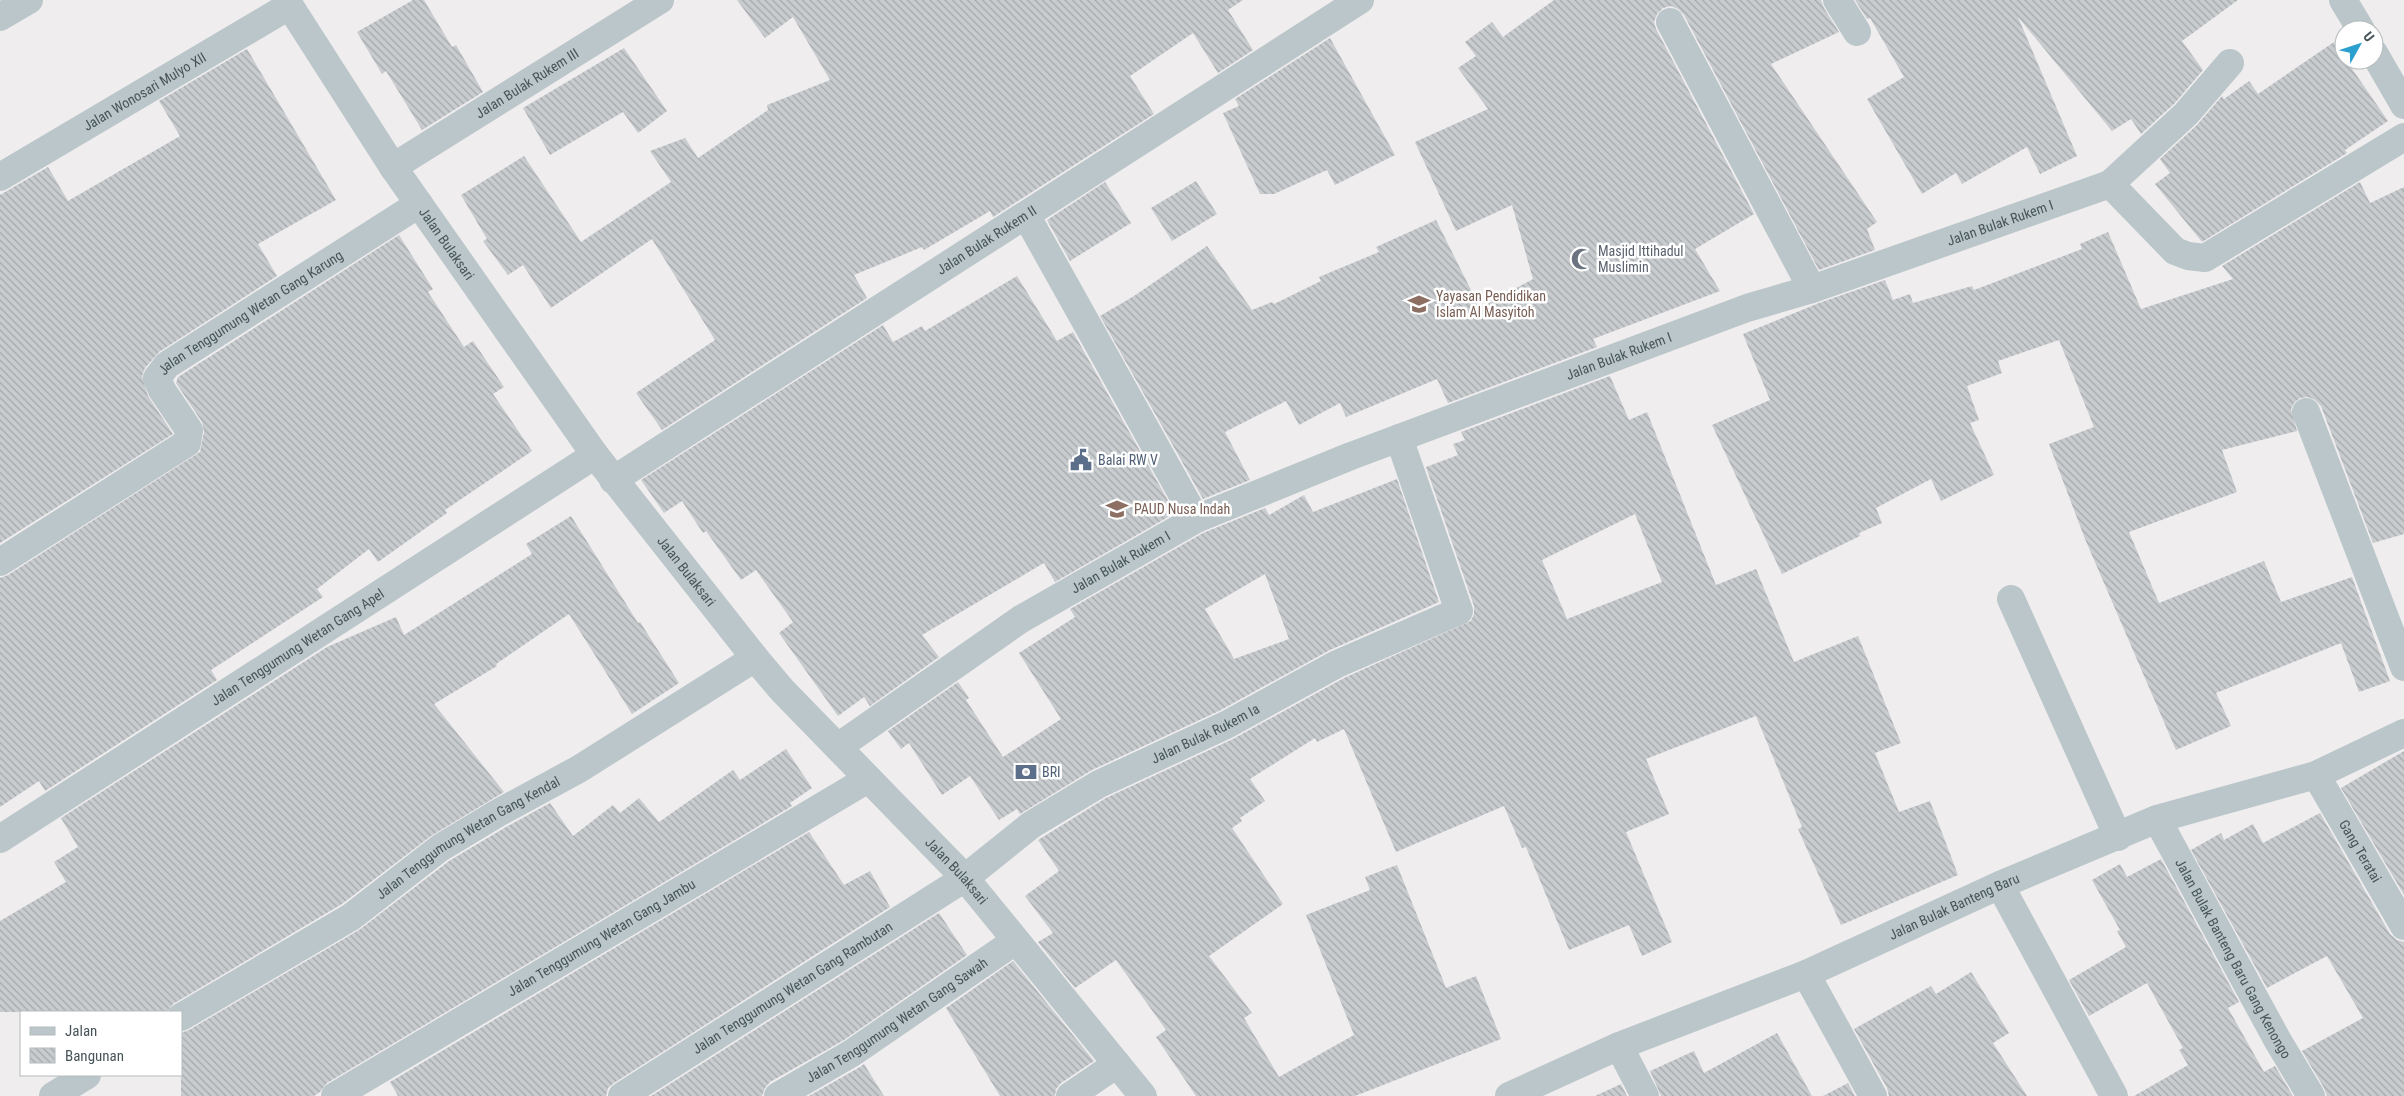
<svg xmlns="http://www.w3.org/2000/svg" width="2404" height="1096" viewBox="0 0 2404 1096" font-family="'Roboto Condensed',sans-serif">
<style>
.building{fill:url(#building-back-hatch);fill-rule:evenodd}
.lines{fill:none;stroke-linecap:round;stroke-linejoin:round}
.minor{stroke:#bac6c9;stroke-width:28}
.labels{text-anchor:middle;stroke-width:5;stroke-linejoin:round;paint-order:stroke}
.street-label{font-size:14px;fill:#475559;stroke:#fff}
.worship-label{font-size:14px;fill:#5b616d;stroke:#fff;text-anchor:start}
.education-label{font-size:14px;fill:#785e54;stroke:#fff;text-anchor:start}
.service-label{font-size:14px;fill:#4e5e75;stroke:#fff;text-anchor:start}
</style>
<defs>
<pattern id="building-back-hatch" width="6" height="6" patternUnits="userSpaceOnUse" patternTransform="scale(1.25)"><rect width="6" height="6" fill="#c8cccf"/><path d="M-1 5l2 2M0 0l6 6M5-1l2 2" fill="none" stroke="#a4a8ab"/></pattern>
</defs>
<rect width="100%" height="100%" fill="#f0edee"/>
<g class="building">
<polygon points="413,0 424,0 452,47 456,45 483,92 422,130 386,71 382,74 357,32"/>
<polygon points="737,0 1243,0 1228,10 1253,50 1218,73 1193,33 1130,76 1154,114 993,217 990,211 924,250 922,247 854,275 867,298 662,430 636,393 715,340 652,239 551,308 523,265 508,275 483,241 487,239 461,195 524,156 581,242 671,182 650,151 685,138 698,158 768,110 767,105 830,80 793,17 765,38"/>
<polygon points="1554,0 1821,0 1824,8 1839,32 1771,64 1877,222 1867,229 1875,250 1819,270 1684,15 1678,9 1671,6 1663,8 1657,14 1654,22 1656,29 1754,214 1695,249 1720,291 1593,339 1597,347 1448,403 1437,379 1346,417 1340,403 1299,425 1286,401 1225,432 1250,480 1203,499 1100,316 1134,296 1207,246 1252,310 1272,302 1274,304 1321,281 1319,277 1379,252 1376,247 1436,220 1480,308 1533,279 1512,205 1456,231 1415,142 1488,109 1458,68 1476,56 1465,42 1492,22 1503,37"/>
<polygon points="1855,0 2238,0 2182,41 2203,70 2175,103 2141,134 2131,119 2112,131 2018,17 2077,156 2040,174 2027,147 1962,184 1956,173 1922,194 1867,99 1904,77 1870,18 1867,19"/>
<polygon points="1330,38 1395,155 1335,185 1327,170 1274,194 1260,194 1223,113 1239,106 1235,99"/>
<polygon points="2334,42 2344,60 2346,60 2388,121 2345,150 2347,153 2202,242 2155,184 2170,173 2160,159 2197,125 2222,96 2224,99 2249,81 2258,94"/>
<polygon points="624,48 667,111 638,133 623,112 550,155 523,108"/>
<polygon points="247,49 336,200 258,244 277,276 159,352 145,368 142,376 148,396 173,434 0,543 0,195 48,167 68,201 180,136 159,101"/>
<polygon points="1196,181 1217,214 1172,241 1151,208"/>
<polygon points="1105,182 1131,223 1070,261 1047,220"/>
<polygon points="2360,182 2370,203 2404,187 2404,534 2373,543 2321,406 2315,400 2308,397 2300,398 2294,403 2291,409 2297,431 2222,450 2237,492 2129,532 2159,603 2264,561 2281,602 2352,577 2390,681 2359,692 2341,643 2216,693 2231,726 2176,750 2085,539 2049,444 2094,427 2059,340 1998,361 2002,373 1967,386 1979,420 1970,423 1994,475 1941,501 1931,479 1876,508 1882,523 1859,533 1860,536 1782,574 1712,425 1770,400 1743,334 1819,303 1885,280 1893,300 1910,294 1913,303 1972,286 1974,290 2082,249 2080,244 2108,232 2141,309 2233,279 2222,266"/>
<polygon points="399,235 433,289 428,292 464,347 473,341 504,387 493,394 532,451 445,510 447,513 378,562 369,549 317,589 323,597 211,670 217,680 45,791 39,781 0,807 0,578 8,575 200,452 204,432 202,422 176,383 178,377"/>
<polygon points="1017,276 1057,341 1073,332 1175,513 1055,582 1044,563 922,635 939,657 870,706 864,697 838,716 779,633 793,622 756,570 741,580 706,531 703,533 682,501 664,513 641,480 883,325 893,342 922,326 925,331"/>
<path d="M1610,376L1629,420L1647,412L1716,585L1756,569L1794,662L1858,636L1901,743L1875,753L1899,812L1930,801L1958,875L1841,925L1798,829L1802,827L1756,716L1646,759L1669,814L1626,832L1672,942L1642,956L1629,925L1569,950L1526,847L1522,848L1504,806L1396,852L1344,729L1317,742L1315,738L1250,779L1265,801L1240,818L1242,821L1232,828L1283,904L1209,956L1252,1013L1244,1018L1279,1077L1354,1035L1306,915L1370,890L1365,877L1397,865L1446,988L1476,976L1501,1039L1355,1096H1196L1156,1037L1166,1030L1116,960L1075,988L1038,942L1053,933L1025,896L1059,871L1038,840L1106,798L1233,739L1344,678L1471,621L1474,614V606L1426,467L1458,455L1453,444L1465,440L1461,432ZM1635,514L1662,582L1567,619L1542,560Z"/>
<path d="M1397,479L1439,602L1330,650L1219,711L1092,770L1020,814L1017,809L999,820L970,776L942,795L909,743L901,749L888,731L958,682L969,698L966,700L1003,757L1061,719L1019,653L1075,617L1070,609L1203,533L1265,508L1269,515L1304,495L1313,512ZM1265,574L1289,639L1234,659L1205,609Z"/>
<polygon points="571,516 638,623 640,622 679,683 632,714 569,614 496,664 497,666 434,704 504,792 431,836 342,904 173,1004 167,1012 0,1012 0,921 66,882 54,862 78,847 61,818 327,647 396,617 404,635 532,554 526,544"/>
<polygon points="786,749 812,788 790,803 792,806 327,1083 320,1092 314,1096 181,1096 181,1033 189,1030 359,930 449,861 506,827 550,803 573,836 613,805 620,813 639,798 659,822 733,770 740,780"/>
<polygon points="2404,751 2404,895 2341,788"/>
<polygon points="2320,813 2390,934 2397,940 2404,942 2404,1096 2327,1096 2324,1088 2302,1051 2363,1018 2327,956 2267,988 2191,850 2221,833 2224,840 2253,824 2263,843"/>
<polygon points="809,832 844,885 870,871 890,907 614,1083 608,1088 606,1096 398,1096 390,1082"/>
<polygon points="2161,859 2239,1002 2228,1008 2264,1072 2275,1066 2293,1096 2134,1096 2188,1065 2179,1050 2183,1048 2147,983 2089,1016 2069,980 2126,947 2117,931 2120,930 2092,880 2120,864 2127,877"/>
<polygon points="939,913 967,955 844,1040 770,1082 765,1088 762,1096 651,1096"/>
<polygon points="1013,961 1094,1061 1061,1083 1056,1089 1055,1096 1000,1096 946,1008"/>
<polygon points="1971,972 2009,1033 1993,1043 2027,1096 1889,1096 1887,1088 1854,1029 1931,986 1936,994"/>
<polygon points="1777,1033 1812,1096 1661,1096 1650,1071 1694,1051 1704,1073"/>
<polygon points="864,1064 884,1096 809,1096 860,1067"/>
<polygon points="1848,1083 1855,1096 1823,1096"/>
<polygon points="1621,1084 1627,1096 1595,1096"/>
</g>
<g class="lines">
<g class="minor">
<path id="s1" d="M286,0L393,167L595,455L755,658L782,690L965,878L1143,1096"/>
<polyline points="1837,0 1857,32"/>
<polyline points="2343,0 2361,30"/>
<polyline points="0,17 29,0"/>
<polyline points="1670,22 1812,289"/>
<polyline points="2374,53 2404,105"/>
<path id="s2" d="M393,167L660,0"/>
<path id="s3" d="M0,177L289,6"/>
<polyline points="2110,184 2186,114 2230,63"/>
<polyline points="1026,215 1196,519"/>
<polyline points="2306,412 2404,667"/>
<path id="s4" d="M613,480L1360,0"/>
<path id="s5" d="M0,562L187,443L189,430L162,390L157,378L167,365L419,204"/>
<polyline points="2011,599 2118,837"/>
<path id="s6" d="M838,747L1021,619L1196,519L1351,456L1747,308L1812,289L2110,184L2175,251L2188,256L2205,258L2404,137"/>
<path id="s7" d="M2316,775L2404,926"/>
<path id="s8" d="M2157,819L2278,1041L2311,1096"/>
<path id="s9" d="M0,839L595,455"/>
<polyline points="2000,885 2114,1096"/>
<polyline points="1806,974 1873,1096"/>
<path id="s10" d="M181,1017L351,917L440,848L498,813L579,769L755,658"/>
<polyline points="1619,1046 1645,1096"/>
<polyline points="53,1096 87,1075"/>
<path id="s11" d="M335,1096L868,779"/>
<path id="s12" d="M622,1096L965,878L1031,825L1099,784L1226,725L1337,664L1459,611L1399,438"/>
<path id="s13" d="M778,1096L852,1053L1015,941"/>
<polyline points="1070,1096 1117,1064"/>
<path id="s14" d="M1509,1096L1619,1046L1806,974L2000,885L2157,819L2316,775L2404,733"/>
</g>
</g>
<defs>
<g id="mosque-bare" transform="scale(1.725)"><path d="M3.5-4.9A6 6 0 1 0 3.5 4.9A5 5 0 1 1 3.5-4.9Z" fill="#6b7280" stroke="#fff" stroke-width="2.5" paint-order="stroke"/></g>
<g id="school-bare" transform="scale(1.725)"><path d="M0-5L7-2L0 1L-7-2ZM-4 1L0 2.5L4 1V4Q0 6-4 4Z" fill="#8d6e63" stroke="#fff" stroke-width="2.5" paint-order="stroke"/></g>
<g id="civic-bare" transform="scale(1.725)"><path d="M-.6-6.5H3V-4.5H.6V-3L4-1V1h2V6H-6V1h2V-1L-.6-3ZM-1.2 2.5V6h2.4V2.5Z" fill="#5c6f8a" stroke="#fff" stroke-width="2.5" paint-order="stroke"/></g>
<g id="bank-bare" transform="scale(1.725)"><path d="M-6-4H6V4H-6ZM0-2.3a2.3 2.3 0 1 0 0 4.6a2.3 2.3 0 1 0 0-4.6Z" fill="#5c6f8a" stroke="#fff" stroke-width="2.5" paint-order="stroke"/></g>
</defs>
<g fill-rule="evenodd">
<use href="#mosque-bare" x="1582" y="259"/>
<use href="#school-bare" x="1419" y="304"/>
<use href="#civic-bare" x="1081" y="460"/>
<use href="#school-bare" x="1117" y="509"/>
<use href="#bank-bare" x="1026" y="772"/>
</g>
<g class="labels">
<g class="street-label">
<text dy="5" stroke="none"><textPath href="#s2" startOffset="158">Jalan Bulak Rukem III</textPath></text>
<text dy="5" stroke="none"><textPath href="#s3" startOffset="168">Jalan Wonosari Mulyo XII</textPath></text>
<text dy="5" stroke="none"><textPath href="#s6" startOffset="1282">Jalan Bulak Rukem I</textPath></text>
<text dy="5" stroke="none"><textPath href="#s4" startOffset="444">Jalan Bulak Rukem II</textPath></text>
<text dy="5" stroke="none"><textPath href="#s1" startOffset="292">Jalan Bulaksari</textPath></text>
<text dy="5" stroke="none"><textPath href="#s5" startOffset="411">Jalan Tenggumung Wetan Gang Karung</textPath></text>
<text dy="5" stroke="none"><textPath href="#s6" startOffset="878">Jalan Bulak Rukem I</textPath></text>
<text dy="5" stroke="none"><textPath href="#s6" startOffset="338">Jalan Bulak Rukem I</textPath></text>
<text dy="5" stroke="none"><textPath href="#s1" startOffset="698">Jalan Bulaksari</textPath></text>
<text dy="5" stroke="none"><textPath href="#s9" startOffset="354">Jalan Tenggumung Wetan Gang Apel</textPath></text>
<text dy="5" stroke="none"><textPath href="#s12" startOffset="688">Jalan Bulak Rukem Ia</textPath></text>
<text dy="5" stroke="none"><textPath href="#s10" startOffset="339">Jalan Tenggumung Wetan Gang Kendal</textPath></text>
<text dy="5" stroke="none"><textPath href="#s7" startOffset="88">Gang Teratai</textPath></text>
<text dy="5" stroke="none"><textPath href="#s1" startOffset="1102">Jalan Bulaksari</textPath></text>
<text dy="5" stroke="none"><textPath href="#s14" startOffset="484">Jalan Bulak Banteng Baru</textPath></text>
<text dy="5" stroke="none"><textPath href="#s11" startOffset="310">Jalan Tenggumung Wetan Gang Jambu</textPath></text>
<text dy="5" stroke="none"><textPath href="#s8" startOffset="159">Jalan Bulak Banteng Baru Gang Kenongo</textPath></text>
<text dy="5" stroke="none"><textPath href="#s12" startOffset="202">Jalan Tenggumung Wetan Gang Rambutan</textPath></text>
<text dy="5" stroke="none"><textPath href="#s13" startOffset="141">Jalan Tenggumung Wetan Gang Sawah</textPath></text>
</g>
<g class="worship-label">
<text x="1598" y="256">Masjid Ittihadul<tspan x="1598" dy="16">Muslimin</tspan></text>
</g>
<g class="education-label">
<text x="1436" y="301">Yayasan Pendidikan<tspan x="1436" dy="16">Islam Al Masyitoh</tspan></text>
<text x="1134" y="514">PAUD Nusa Indah</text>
</g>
<g class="service-label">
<text x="1098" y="465">Balai RW V</text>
<text x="1042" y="777">BRI</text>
</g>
</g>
<rect x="20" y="1011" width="162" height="65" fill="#ffffff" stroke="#b5bbbd"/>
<rect x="30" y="1027" width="25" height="8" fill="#bac6c9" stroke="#b5bbbd"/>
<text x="65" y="1036" font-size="15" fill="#475559">Jalan</text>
<rect x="30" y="1048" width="25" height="15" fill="url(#building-back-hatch)" stroke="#b5bbbd"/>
<text x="65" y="1061" font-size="15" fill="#475559">Bangunan</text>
<g transform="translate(2359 45) rotate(50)"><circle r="24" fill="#ffffff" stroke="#b5bbbd"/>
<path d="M0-4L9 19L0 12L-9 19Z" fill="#2b9fcd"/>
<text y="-8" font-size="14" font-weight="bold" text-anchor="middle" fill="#475559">U</text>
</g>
</svg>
